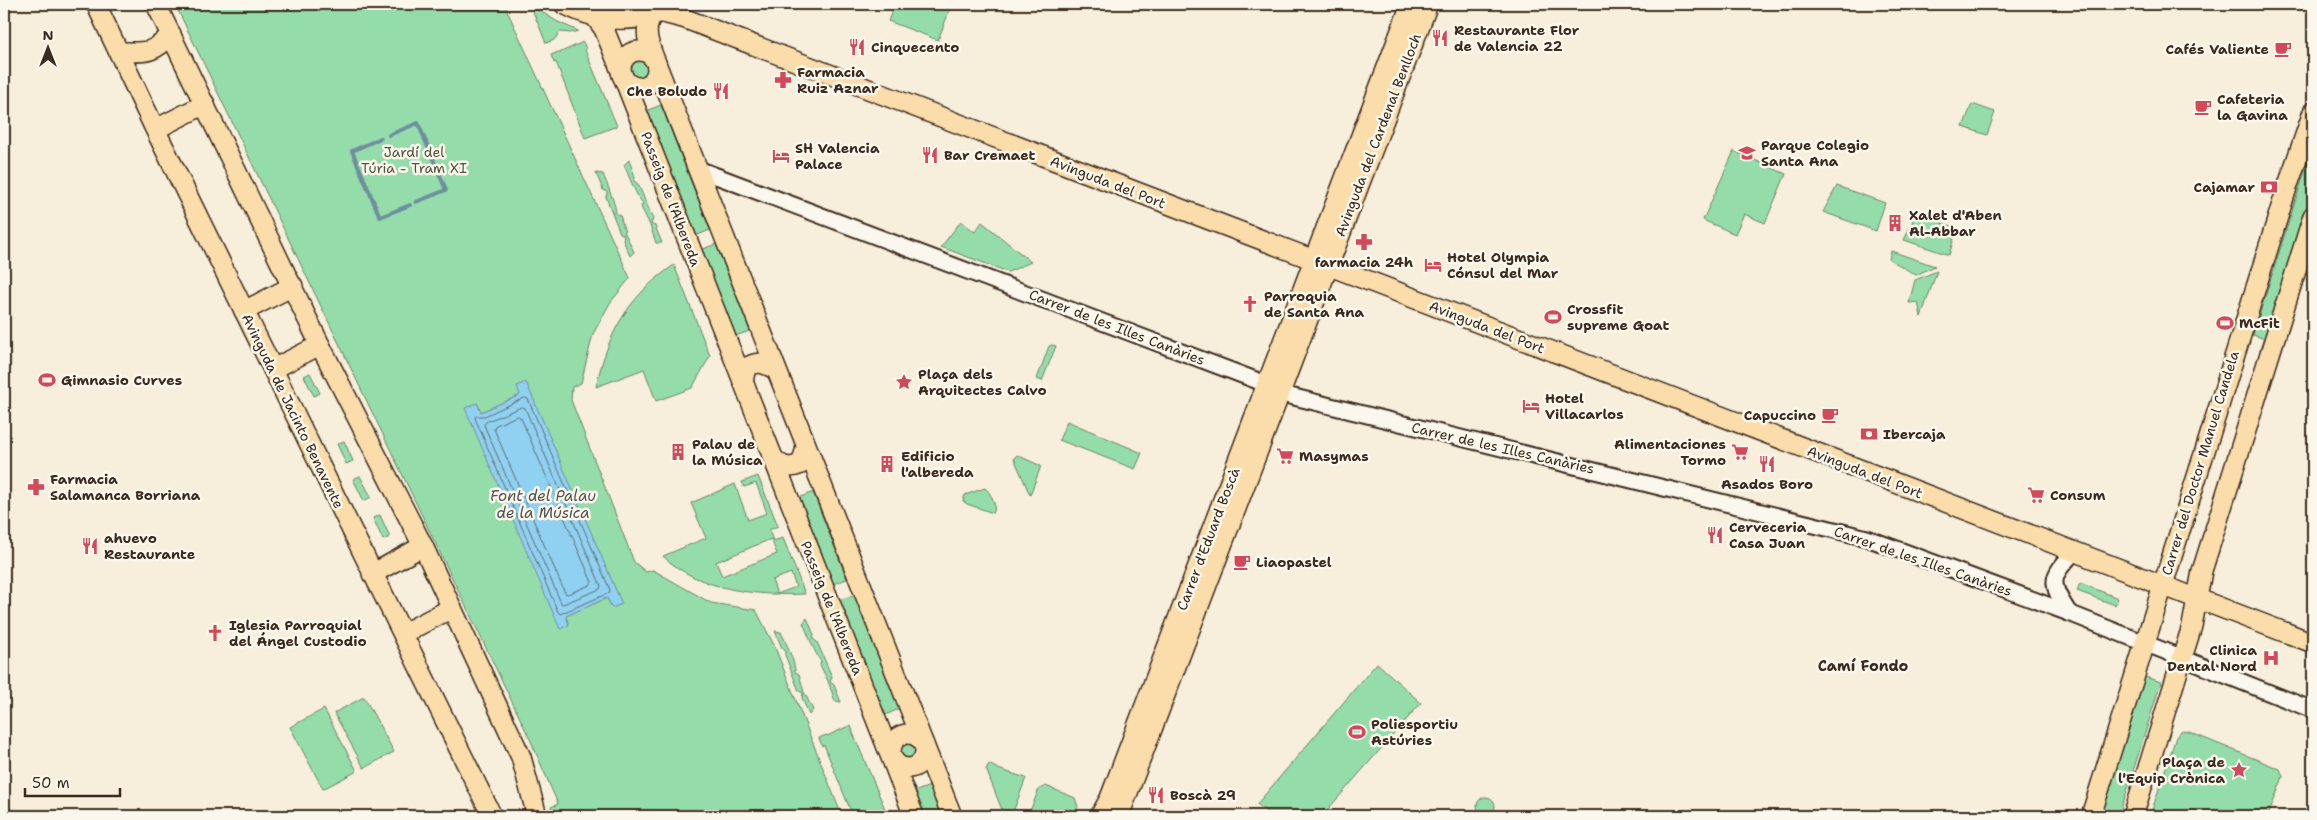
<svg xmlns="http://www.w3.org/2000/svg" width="2317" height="820" viewBox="0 0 2317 820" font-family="'Shantell Sans',sans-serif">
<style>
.green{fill:#95dcab;stroke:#688364;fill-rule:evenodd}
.water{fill:#90d0f1;stroke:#6e8e9d}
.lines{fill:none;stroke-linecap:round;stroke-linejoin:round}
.shore{stroke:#5d6c72;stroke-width:1}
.stream{stroke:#6e8e9d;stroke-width:4}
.minor-casing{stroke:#3b2a1e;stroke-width:19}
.major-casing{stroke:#3b2a1e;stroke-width:22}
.minor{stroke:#fbf7ec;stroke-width:15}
.major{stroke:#faddab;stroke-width:19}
.labels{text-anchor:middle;stroke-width:5;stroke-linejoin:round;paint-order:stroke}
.poi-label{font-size:14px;font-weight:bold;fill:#3b2a1e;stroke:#fbf7ec;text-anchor:start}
.street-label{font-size:14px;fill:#3b2a1e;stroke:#fbf7ec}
.park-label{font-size:14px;fill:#525641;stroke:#fbf7ec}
.water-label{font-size:15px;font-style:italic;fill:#505453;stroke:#fbf7ec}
.neighbourhood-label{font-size:15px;font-weight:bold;fill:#3b2a1e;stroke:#fbf7ec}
</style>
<rect width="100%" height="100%" fill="#f7eedc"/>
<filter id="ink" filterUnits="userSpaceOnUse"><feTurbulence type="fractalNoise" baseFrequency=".02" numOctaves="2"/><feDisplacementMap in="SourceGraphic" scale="10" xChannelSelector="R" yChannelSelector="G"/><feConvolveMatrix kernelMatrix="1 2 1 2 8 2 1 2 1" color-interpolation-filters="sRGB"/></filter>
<g filter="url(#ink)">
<g class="green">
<path d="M175,4H504L630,278L610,303L593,334L581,383L572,387L571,400L634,562L646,572L653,570L711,603L756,610L774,645L842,816H553L551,807L558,804L530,739ZM526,383L621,604L612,608L607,598L566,616L477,403L481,412L521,395Z"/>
<polygon points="530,4 556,21 578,31 571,33 560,32 554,40 546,43"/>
<polygon points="895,4 952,4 938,40 888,21"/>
<polygon points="583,42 586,49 585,50 617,126 585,138 556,62 554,63 551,55 558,52 559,53"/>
<circle cx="638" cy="69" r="9"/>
<polygon points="1972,104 1995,112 1987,135 1963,127"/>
<polygon points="661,105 710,230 693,237 643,112"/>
<polygon points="2313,145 2313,191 2268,340 2253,335"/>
<polygon points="1734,151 1786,174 1765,223 1744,214 1735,234 1703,220"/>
<path d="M629,160L635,177L634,181L638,184L653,219L651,224L655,226L662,243H656L649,223L641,207L643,203C637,199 628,173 624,165Z"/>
<path d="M596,173L603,174C606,182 617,207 616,214L620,215L625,233L634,252L630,256L623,240L624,235L620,233L606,197L607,192L603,190Z"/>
<polygon points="1837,186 1885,203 1876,231 1823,212"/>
<polygon points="1912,213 1957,228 1949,255 1904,240 1913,221 1910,219"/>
<polygon points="961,221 975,232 982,222 1031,262 1008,272 941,247"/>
<polygon points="716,244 750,331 732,337 698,251"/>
<polygon points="1891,251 1935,266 1916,275 1889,259"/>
<path d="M674,265L710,356L692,388L656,401L644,369L596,387C608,332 628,297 674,265Z"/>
<polygon points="1937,271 1921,317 1918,302 1909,303 1915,280"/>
<polygon points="1052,345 1056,346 1042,381 1037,379 1049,346"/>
<polygon points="310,373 320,393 314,396 304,376"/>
<polygon points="1067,421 1142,453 1135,469 1059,440"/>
<polygon points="344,441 353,461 346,464 337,444"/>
<polygon points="1017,455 1041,466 1030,495 1014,458"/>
<polygon points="360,476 371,497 364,501 353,479"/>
<path d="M758,476L778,526L769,530L773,541L783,538L805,594C758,596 699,591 663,556L706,538L691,503L735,484L748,520L767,513L756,483L744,487L742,482ZM771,539L777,554L722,576L716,562ZM791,573L796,587L777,594L772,580Z"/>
<path d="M985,488C991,493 998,507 993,513L967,504L963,501L965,495Z"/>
<polygon points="813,492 847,579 830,585 796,499"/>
<polygon points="380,515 390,537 383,540 373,518"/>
<polygon points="2080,583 2118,598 2115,605 2077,591"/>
<polygon points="855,595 899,709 881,717 835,601"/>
<path d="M807,618L814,635L813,639L817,642L832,677L830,682L834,685L841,702L835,701L828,681L820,665L821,661C816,657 807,631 803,623Z"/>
<path d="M775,631L781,632C785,640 796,665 795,672L799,674L804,692L813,710L809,715L802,698L803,693L799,691L785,655V650L782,648Z"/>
<polygon points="1377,663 1421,703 1322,816 1272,816 1257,804"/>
<polygon points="2145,677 2161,682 2119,816 2101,816"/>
<polygon points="364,697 394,752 364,768 334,713"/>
<polygon points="324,709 357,771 323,789 290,727"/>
<polygon points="851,725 853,733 885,809 863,816 851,816 852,814 824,745 822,746 819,738 826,735 827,736"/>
<polygon points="2181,731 2189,732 2280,769 2283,777 2268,816 2150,816 2176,737"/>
<circle cx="906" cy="751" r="9"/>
<polygon points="989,764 998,769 1026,778 1013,812 1002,810 986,769"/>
<polygon points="930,786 942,816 920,816 911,793"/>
<polygon points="1046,786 1075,798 1078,807 1071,816 1028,816 1039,789"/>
<circle cx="1486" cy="806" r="9"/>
</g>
<polygon class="water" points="526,382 622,604 612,608 607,598 566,616 569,625 560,629 465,408 477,403 481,412 520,395 517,386"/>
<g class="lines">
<g class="shore">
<polygon points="525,398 528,399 610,590 609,593 560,614 558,612 475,418 476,416 484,416"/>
<polygon points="522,407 525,408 601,586 600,589 563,604 561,603 484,425 486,422"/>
<polygon points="518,416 521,418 592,582 590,585 568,594 565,593 494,429 495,426"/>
</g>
<g class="stream">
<polyline points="389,135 418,123 446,190 416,202"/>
<polyline points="381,138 352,151 380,217 410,205"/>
</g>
<g class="minor-casing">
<g id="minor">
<polyline points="698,169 1258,381 1290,396 1867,538 2069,613 2313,710"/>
<path d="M2069,613C2049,582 2050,578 2074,552"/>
<polyline points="4,815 4,816"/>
</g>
</g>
<g class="major-casing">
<g id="major">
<polyline points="96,4 154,127 492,816"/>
<polyline points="156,4 320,345 423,546 521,757 537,816"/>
<path d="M564,4C594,20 626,24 659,13"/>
<polyline points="659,12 683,18 2313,643"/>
<path d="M652,15C642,31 650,47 656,63L952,816"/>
<polyline points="596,18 604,29 617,61 914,816"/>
<circle cx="639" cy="69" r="18"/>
<path d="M119,52C144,52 153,55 171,34"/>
<polyline points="156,129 205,104"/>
<polyline points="244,311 293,286"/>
<polyline points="273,369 320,345"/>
<path d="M743,381L746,368C757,360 764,363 775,369"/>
<path d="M772,457C781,466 788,470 801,464L806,448"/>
<polyline points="372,574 423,546"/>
<polyline points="404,633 452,608"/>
<circle cx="908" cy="751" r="17"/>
<polyline points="1100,816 1110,798 1411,4"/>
<polyline points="1119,816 1428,4"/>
<polyline points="2091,816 2286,191 2313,112"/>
<polyline points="2133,816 2192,626 2202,571 2313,216"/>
</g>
</g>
<use href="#minor" class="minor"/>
<use href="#major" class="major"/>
</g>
</g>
<defs>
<g id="restaurant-bare" transform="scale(1.35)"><path d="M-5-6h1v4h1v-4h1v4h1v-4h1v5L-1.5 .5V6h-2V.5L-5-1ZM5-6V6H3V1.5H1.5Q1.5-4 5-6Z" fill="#d1495b" stroke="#fbf7ec" stroke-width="2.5" paint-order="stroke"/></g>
<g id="cafe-bare" transform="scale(1.35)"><path d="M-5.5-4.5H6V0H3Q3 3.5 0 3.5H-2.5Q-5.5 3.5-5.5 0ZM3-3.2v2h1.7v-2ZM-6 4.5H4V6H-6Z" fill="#d1495b" stroke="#fbf7ec" stroke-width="2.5" paint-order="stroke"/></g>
<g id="pharmacy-bare" transform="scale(1.35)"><path d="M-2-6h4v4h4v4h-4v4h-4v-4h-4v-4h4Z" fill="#d1495b" stroke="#fbf7ec" stroke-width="2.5" paint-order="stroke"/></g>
<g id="school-bare" transform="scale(1.35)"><path d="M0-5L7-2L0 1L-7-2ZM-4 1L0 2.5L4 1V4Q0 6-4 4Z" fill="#d1495b" stroke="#fbf7ec" stroke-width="2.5" paint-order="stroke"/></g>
<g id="hotel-bare" transform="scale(1.35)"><path d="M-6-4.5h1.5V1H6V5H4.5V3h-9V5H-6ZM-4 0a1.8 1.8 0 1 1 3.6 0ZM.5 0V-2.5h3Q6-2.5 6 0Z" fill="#d1495b" stroke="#fbf7ec" stroke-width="2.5" paint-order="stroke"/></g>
<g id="bank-bare" transform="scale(1.35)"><path d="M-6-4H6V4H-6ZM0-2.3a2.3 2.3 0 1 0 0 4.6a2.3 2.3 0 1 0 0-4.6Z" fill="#d1495b" stroke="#fbf7ec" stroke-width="2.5" paint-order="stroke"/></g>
<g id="building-bare" transform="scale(1.35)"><path d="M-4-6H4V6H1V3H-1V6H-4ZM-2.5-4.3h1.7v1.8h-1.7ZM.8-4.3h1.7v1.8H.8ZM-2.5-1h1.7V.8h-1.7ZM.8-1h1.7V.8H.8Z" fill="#d1495b" stroke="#fbf7ec" stroke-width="2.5" paint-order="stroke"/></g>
<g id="church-bare" transform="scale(1.35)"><path d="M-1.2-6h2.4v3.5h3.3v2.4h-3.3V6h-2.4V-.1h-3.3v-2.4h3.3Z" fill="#d1495b" stroke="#fbf7ec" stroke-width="2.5" paint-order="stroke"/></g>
<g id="stadium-bare" transform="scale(1.35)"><path d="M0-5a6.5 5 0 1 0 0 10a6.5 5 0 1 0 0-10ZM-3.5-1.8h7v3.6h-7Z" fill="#d1495b" stroke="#fbf7ec" stroke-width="2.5" paint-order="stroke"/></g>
<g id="sight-bare" transform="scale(1.35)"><path d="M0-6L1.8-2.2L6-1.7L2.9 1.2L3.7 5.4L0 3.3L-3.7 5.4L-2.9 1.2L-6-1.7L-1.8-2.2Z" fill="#d1495b" stroke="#fbf7ec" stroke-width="2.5" paint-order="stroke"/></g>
<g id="supermarket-bare" transform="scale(1.35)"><path d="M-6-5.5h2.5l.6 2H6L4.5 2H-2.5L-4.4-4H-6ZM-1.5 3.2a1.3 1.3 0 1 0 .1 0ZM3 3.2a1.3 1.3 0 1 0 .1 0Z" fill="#d1495b" stroke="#fbf7ec" stroke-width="2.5" paint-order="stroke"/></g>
<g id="hospital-bare" transform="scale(1.35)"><path d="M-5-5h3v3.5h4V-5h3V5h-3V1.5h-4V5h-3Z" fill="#d1495b" stroke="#fbf7ec" stroke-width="2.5" paint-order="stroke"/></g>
</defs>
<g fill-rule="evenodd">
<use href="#restaurant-bare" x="1440" y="38"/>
<use href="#restaurant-bare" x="857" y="47"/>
<use href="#cafe-bare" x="2283" y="49"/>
<use href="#pharmacy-bare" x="783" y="80"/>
<use href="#restaurant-bare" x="721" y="91"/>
<use href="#cafe-bare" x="2203" y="107"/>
<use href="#school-bare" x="1747" y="153"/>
<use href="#restaurant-bare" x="930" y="155"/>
<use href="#hotel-bare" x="781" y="156"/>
<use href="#bank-bare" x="2269" y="187"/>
<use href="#building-bare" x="1895" y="223"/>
<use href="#pharmacy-bare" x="1364" y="242"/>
<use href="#hotel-bare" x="1433" y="265"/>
<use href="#church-bare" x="1250" y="304"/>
<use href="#stadium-bare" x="1553" y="317"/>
<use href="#stadium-bare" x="2225" y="323"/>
<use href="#stadium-bare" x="47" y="380"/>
<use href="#sight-bare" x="904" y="382"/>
<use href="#hotel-bare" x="1531" y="406"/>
<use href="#cafe-bare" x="1830" y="415"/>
<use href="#bank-bare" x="1869" y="434"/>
<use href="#building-bare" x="678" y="452"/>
<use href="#supermarket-bare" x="1740" y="452"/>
<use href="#supermarket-bare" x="1285" y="456"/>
<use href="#building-bare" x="887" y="464"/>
<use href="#restaurant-bare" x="1767" y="464"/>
<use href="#pharmacy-bare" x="36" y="487"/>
<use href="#supermarket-bare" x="2036" y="495"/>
<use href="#restaurant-bare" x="1715" y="535"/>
<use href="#restaurant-bare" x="90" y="546"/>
<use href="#cafe-bare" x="1242" y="562"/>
<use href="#church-bare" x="215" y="633"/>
<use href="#hospital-bare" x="2271" y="658"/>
<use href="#stadium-bare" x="1357" y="732"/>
<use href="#sight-bare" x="2239" y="770"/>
<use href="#restaurant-bare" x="1156" y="795"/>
</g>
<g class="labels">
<g class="poi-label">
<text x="1454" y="35">Restaurante Flor<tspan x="1454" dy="16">de Valencia 22</tspan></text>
<text x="871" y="52">Cinquecento</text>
<text x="2269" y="54" text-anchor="end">Cafés Valiente</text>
<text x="797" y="77">Farmacia<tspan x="797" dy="16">Ruiz Aznar</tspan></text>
<text x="707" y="96" text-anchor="end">Che Boludo</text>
<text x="2217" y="104">Cafeteria<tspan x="2217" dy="16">la Gavina</tspan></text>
<text x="1761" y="150">Parque Colegio<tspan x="1761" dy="16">Santa Ana</tspan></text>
<text x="795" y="153">SH Valencia<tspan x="795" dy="16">Palace</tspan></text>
<text x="944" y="160">Bar Cremaet</text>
<text x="2255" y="192" text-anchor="end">Cajamar</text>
<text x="1909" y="220">Xalet d'Aben<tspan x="1909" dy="16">Al-Abbar</tspan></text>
<text x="1447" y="262">Hotel Olympia<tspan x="1447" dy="16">Cónsul del Mar</tspan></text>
<text x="1364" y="267" text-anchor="middle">farmacia 24h</text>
<text x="1264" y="301">Parroquia<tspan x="1264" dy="16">de Santa Ana</tspan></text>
<text x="1567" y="314">Crossfit<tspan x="1567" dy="16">supreme Goat</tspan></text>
<text x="2239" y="328">McFit</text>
<text x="918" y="379">Plaça dels<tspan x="918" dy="16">Arquitectes Calvo</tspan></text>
<text x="61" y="385">Gimnasio Curves</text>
<text x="1545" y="403">Hotel<tspan x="1545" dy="16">Villacarlos</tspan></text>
<text x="1816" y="420" text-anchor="end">Capuccino</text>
<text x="1883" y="439">Ibercaja</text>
<text x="692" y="449">Palau de<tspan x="692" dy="16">la Música</tspan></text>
<text x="1726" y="449" text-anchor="end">Alimentaciones<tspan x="1726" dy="16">Tormo</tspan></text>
<text x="901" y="461">Edificio<tspan x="901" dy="16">l'albereda</tspan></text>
<text x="1299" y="461">Masymas</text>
<text x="50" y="484">Farmacia<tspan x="50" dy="16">Salamanca Borriana</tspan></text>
<text x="1767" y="489" text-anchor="middle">Asados Boro</text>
<text x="2050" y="500">Consum</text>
<text x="1729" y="532">Cerveceria<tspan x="1729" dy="16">Casa Juan</tspan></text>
<text x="104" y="543">ahuevo<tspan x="104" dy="16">Restaurante</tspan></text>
<text x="1256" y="567">Liaopastel</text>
<text x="229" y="630">Iglesia Parroquial<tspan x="229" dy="16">del Ángel Custodio</tspan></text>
<text x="2257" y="655" text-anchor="end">Clinica<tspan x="2257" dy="16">Dental Nord</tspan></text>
<text x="1371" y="729">Poliesportiu<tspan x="1371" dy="16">Astúries</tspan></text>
<text x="2225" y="767" text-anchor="end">Plaça de<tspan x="2225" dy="16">l'Equip Crònica</tspan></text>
<text x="1170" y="800">Boscà 29</text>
</g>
<g class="street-label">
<text transform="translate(1378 135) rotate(-69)" y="5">Avinguda del Cardenal Benlloch</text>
<text transform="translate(1108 182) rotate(21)" y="5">Avinguda del Port</text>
<text transform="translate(671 199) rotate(69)" y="5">Passeig de l'Albereda</text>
<text transform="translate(1117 327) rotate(21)" y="5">Carrer de les Illes Canàries</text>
<text transform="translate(1487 327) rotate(21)" y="5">Avinguda del Port</text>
<text transform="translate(293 411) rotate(64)" y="5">Avinguda de Jacinto Benavente</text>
<text transform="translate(1503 448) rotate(13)" y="5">Carrer de les Illes Canàries</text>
<text transform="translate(2200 463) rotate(-73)" y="5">Carrer del Doctor Manuel Candela</text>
<text transform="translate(1865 472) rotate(21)" y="5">Avinguda del Port</text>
<text transform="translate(1208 539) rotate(-69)" y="5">Carrer d'Eduard Boscà</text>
<text transform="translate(1923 561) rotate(19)" y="5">Carrer de les Illes Canàries</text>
<text transform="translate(832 608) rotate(68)" y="5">Passeig de l'Albereda</text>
</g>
<g class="park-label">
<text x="414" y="157">Jardí del<tspan x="414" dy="16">Túria - Tram XI</tspan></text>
</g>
<g class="water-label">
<text x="543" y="501">Font del Palau<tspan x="543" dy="17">de la Música</tspan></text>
</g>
<g class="neighbourhood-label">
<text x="1863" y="671">Camí Fondo</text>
</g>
</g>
<rect width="2317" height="820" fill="none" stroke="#fbf7ec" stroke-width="20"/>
<rect x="10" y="10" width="2297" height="800" fill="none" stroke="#3b2a1e" stroke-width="2" filter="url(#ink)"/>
<g transform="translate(48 48)" stroke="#fbf7ec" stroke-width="4" paint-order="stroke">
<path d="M0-4L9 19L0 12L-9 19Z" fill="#3b2a1e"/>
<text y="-8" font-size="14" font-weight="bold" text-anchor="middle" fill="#3b2a1e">N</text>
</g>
<path d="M25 788v8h95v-8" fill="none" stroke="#3b2a1e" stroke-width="2.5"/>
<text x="32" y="788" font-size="15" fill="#3b2a1e" stroke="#fbf7ec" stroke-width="4" paint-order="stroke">50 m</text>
</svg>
